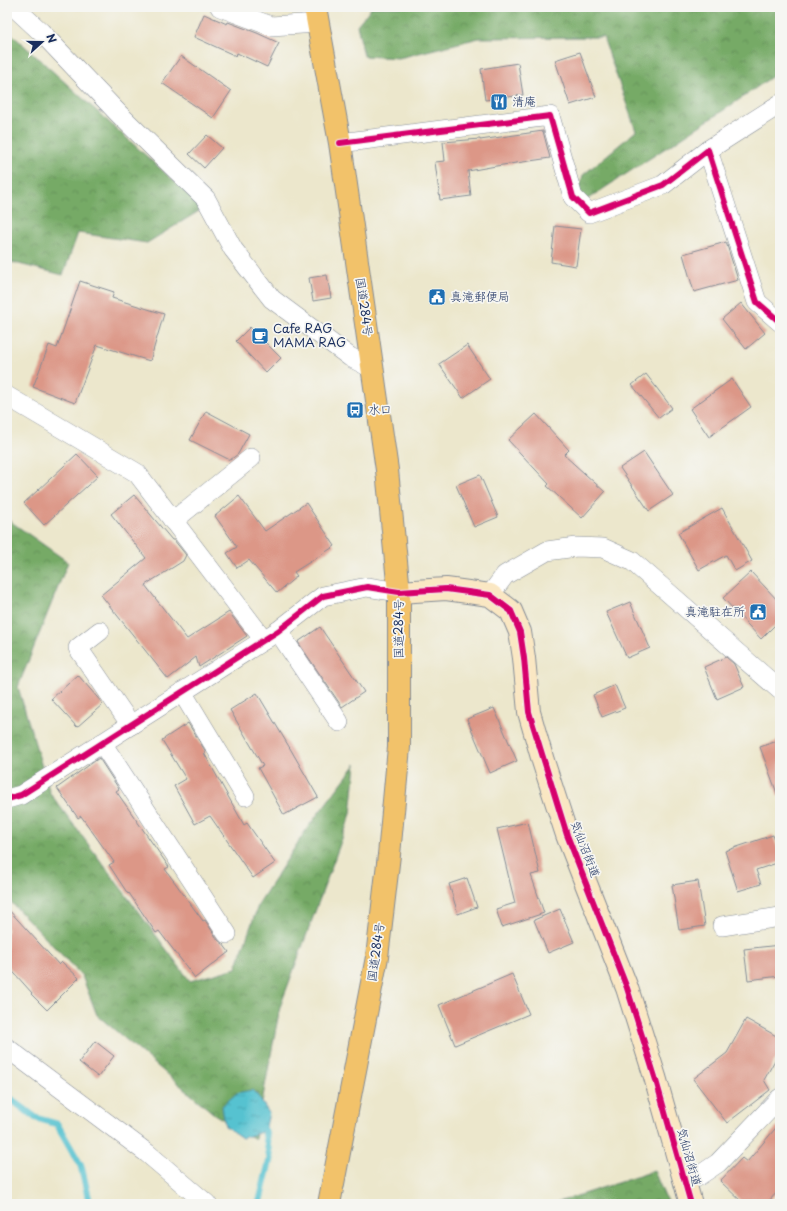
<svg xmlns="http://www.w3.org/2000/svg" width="787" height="1211" viewBox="0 0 787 1211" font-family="'Playpen Sans','Klee One',sans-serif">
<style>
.forest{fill:url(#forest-crowns);stroke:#486c62}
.water{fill:url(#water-ripples);stroke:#387897}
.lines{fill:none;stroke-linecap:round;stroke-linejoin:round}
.stream{stroke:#56c2d0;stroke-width:7}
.building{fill:#dc9787}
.street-casing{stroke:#848b95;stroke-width:20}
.secondary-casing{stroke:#848b95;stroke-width:24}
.highway-casing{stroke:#848b95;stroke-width:24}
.street{stroke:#fff;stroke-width:19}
.secondary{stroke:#fae7c3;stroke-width:22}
.highway{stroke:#f2c26a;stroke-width:22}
.cycleway-casing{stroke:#f6f6f2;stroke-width:8}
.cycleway{stroke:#d6006c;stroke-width:6}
.labels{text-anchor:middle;stroke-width:3.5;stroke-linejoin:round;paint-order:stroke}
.poi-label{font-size:12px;fill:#1b2f5e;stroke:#f6f6f2;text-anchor:start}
.street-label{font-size:12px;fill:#1b2f5e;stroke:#f6f6f2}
</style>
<defs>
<pattern id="forest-crowns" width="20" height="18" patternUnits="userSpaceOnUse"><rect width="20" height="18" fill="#76aa66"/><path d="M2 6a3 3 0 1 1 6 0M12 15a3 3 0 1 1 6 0" fill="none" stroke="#608b57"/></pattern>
<pattern id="water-ripples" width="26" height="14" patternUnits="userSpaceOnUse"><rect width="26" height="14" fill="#56c2d0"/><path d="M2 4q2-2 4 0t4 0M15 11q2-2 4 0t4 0" fill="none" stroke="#469eac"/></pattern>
</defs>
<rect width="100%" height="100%" fill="#f6f6f2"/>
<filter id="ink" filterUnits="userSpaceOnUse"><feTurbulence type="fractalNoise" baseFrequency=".025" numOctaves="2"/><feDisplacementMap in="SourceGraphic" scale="8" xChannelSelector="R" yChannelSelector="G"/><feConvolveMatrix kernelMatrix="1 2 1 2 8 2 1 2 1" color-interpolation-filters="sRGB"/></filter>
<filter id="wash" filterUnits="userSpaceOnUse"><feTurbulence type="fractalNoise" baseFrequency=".012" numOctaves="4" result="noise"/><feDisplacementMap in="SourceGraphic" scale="16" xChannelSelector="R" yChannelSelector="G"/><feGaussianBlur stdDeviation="0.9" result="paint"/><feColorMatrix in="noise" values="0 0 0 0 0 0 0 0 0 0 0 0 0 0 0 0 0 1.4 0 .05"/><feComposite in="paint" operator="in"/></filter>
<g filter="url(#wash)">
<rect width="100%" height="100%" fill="#ece7cc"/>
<g class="forest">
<polygon points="372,7 780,7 780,71 730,106 574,208 583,175 636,131 603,37 479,38 399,58 364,56 357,25"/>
<polygon points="7,30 204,208 147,243 78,233 63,275 7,261"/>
<polygon points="7,519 68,562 18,687 50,793 190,981 236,968 259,903 308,827 356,764 351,814 280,1007 255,1139 214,1114 97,1015 82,976 7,898"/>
<polygon points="654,1171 668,1204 552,1204"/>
</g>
<polygon class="water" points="252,1090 257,1095 269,1113 265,1131 242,1138 225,1126 222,1106 237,1093"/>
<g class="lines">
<g class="stream">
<polyline points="7,1096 36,1118 57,1124 81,1166 90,1204"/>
<polyline points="259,1204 270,1159 265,1131"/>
</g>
</g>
<g id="blocks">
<g class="building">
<polygon points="204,14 227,24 228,22 257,33 279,43 267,67 237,53 236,56 194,37"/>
<polygon points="580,52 596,97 570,105 555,60"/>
<polygon points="181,56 231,91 213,118 162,83"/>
<polygon points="518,63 523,95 485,100 481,69"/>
<polygon points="543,131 550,158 496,166 468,171 471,196 440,200 435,162 445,161 443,142 480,139 480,140"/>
<polygon points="207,135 222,148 204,168 189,154"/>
<polygon points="555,226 581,229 576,266 551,262"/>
<polygon points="726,242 738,280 694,292 683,254"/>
<polygon points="327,275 331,298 313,301 309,278"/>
<polygon points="80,281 114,292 112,298 164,314 150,361 97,345 75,403 33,387 49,345 57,348"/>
<polygon points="741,303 765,333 746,349 722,319"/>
<polygon points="250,327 281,358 266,373 236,341"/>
<polygon points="467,345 490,379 463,398 439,364"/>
<polygon points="646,374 672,408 659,418 632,385"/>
<polygon points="732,379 751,407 709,437 690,409"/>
<polygon points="206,411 249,434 238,454 230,460 190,440"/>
<polygon points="536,414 569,450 564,455 605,492 582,518 547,486 549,484 508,440"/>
<polygon points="644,452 673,495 649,511 620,468"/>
<polygon points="77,454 98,476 44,525 24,503"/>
<polygon points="480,475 498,517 474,527 456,485"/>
<polygon points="134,495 172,540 174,540 186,555 183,561 145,585 187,639 229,612 247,636 199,667 196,657 168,679 101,595 146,558 111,514"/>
<polygon points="239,496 265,531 306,503 335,546 294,572 297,576 277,593 249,560 237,568 227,553 237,547 215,516"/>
<polygon points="722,508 752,561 735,571 726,555 699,570 678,533"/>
<polygon points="751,572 780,603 780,620 761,639 723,598"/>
<polygon points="630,602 650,648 627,658 606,612"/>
<polygon points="320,627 364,692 342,707 298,642"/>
<polygon points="726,657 734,664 744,687 717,699 704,667"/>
<polygon points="78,675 103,704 77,727 51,699"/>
<polygon points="615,685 625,708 602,717 593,695"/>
<polygon points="257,693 291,750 318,797 284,815 258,768 263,766 230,710"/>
<polygon points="494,708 517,761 490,773 467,719"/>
<polygon points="188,723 206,752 204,753 244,825 247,823 275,863 253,878 210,816 195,824 174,786 186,779 162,740"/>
<polygon points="780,740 780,796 778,796 760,747"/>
<polygon points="99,758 119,789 116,791 169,867 165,869 203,921 205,920 218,940 223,944 229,952 195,978 159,931 156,933 129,893 128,894 109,865 114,862 81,816 78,818 57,788"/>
<polygon points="528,822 540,873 531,875 544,913 502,927 496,909 515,903 497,829"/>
<polygon points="773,835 780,855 780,862 756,870 761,884 738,891 725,851"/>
<polygon points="467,878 477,907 458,914 449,884"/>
<polygon points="698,881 705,926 679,930 672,885"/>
<polygon points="7,908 59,965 62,962 79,978 47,1010 31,994 32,993 7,965"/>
<polygon points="560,909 574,942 548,953 534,920"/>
<polygon points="780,945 780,976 748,980 744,949"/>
<polygon points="512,974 529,1014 455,1045 439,1005"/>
<polygon points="746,1019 780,1038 780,1051 764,1080 770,1090 727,1123 693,1079 727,1053"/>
<polygon points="95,1041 114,1056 98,1077 79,1062"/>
<polygon points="780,1123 780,1189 766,1204 744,1204 720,1181 742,1158 747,1162"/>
</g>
</g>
</g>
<g filter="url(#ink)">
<use href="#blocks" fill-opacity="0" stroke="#848b95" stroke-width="1"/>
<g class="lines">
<g class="street-casing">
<g id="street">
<polyline points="14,7 41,32 119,114 206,199 233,249 272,299 350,357 373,369"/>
<polyline points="220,7 271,26 318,23"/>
<polyline points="340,143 550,116 573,197 589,213 663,185 708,150 757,302 780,322"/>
<polyline points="708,150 780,104"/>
<polyline points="7,396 137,473 264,640"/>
<polyline points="173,521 251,458"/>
<polyline points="490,595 505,575 547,551 576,547 603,548 632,561 780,690"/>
<polyline points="100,631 78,648 131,725"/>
<polyline points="278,631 339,722"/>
<polyline points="182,692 245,796"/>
<polyline points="102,743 227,934"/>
<polyline points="7,799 21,795 278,631 323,596 367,587 399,592"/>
<polyline points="722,926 780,917"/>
<polyline points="7,1048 147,1153 207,1204"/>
<polyline points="684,1182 697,1177 718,1163 780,1098"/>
</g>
</g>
<g class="secondary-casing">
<polyline id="secondary" points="399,592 446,589 490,595 511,611 520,632 524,658 529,712 543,761 567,835 627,988 655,1077 691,1204"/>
</g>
<g class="highway-casing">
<polyline id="highway" points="315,7 340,143 387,470 399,592 399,747 389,855 377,957 329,1204"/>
</g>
<use href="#street" class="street"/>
<use href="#secondary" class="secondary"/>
<use href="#highway" class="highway"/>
<g class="cycleway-casing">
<g id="cycleway">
<polyline points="340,143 550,116 573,197 589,213 663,185 708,150 757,302 780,322"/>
<polyline points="7,799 21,795 278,631 323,596 367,587 399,592 446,589 490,595 511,611 520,632 524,658 529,712 567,835 627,988 655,1077 691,1204"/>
</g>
</g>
<use href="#cycleway" class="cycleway"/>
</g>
</g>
<defs>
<g id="restaurant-square" transform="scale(0.9)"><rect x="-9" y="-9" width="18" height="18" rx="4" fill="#1f6fb2" stroke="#f6f6f2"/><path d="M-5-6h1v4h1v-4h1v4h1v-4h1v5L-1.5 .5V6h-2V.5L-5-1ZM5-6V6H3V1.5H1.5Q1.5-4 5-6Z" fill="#fff"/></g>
<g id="civic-square" transform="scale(0.9)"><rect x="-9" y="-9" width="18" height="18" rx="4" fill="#1f6fb2" stroke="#f6f6f2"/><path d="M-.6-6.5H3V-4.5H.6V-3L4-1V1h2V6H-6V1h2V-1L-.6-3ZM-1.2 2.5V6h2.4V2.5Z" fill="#fff"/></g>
<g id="cafe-square" transform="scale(0.9)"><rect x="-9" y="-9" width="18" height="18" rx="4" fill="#1f6fb2" stroke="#f6f6f2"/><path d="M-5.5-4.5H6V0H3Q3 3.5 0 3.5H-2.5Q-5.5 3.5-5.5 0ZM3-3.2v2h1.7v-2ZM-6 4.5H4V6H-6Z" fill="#fff"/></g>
<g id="bus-square" transform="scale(0.9)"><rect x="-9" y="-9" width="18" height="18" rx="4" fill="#1f6fb2" stroke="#f6f6f2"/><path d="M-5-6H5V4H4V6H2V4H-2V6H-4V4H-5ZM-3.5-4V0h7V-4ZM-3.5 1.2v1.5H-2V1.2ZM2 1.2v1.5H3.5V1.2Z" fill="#fff"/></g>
</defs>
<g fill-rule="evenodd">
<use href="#restaurant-square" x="499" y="102"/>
<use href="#civic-square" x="437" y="297"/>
<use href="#cafe-square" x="260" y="336"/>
<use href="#bus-square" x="355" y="410"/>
<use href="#civic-square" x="758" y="612"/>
</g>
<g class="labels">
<g class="poi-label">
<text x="512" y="106">清庵</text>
<text x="450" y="301">真滝郵便局</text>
<text x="273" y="333">Cafe RAG<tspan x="273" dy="14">MAMA RAG</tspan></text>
<text x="368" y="414">水口</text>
<text x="745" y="616" text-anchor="end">真滝駐在所</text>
</g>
<g class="street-label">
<text transform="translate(364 307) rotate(82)" y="4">国道284号</text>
<text transform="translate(399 629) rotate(-90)" y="4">国道284号</text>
<text transform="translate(585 849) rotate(69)" y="4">気仙沼街道</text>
<text transform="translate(376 952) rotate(-82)" y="4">国道284号</text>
<text transform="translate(689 1157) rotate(74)" y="4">気仙沼街道</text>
</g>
</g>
<rect width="787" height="1211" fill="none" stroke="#f6f6f2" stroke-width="24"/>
<g transform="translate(42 42) rotate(69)" stroke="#f6f6f2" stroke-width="3" paint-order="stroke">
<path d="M0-3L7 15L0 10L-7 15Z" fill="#1b2f5e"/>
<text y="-6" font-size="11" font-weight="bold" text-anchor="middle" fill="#1b2f5e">N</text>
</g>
</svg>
